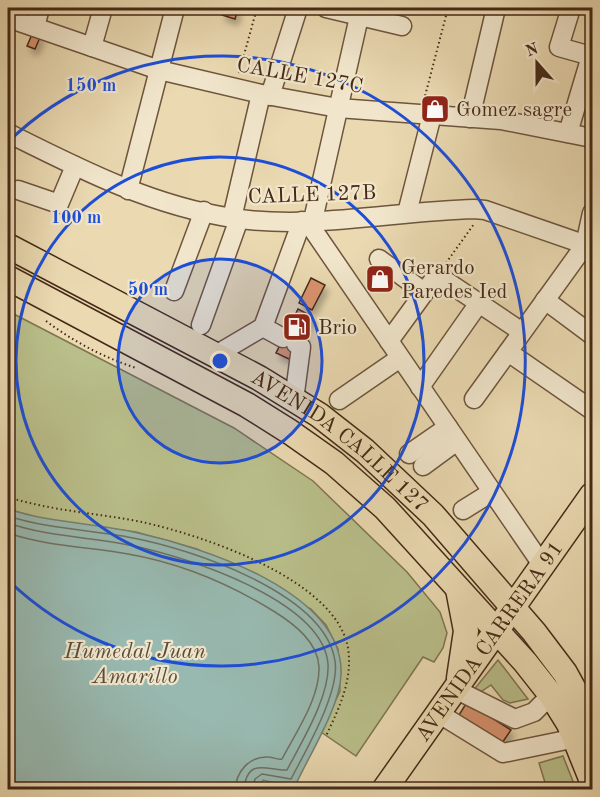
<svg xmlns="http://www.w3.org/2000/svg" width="600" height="797" viewBox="0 0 600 797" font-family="'Old Standard TT',serif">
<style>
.green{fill:#b9bf8a;stroke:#7f7450;stroke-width:1.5}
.water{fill:#98b9b0;stroke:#777f72;stroke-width:1.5}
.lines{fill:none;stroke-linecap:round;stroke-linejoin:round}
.shore{stroke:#6e7163;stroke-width:1.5}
.building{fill:#d8926e;stroke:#452916;stroke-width:1.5;filter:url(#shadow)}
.minor-casing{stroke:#6e553d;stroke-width:21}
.major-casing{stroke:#452916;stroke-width:27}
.path{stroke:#452916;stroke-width:2;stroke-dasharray:1.5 3;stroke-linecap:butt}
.minor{stroke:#f1e6cc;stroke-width:18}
.major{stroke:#ead9b1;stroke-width:24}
.ring{fill:none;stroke:#1d4ed8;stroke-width:3}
.labels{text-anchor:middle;stroke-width:4.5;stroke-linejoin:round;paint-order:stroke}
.street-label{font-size:21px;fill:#452916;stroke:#f1e6cc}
.poi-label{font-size:21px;fill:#452916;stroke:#f1e6cc;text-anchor:start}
.water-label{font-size:22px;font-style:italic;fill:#5a4d3c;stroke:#f1e6cc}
.centre{fill:#1d4ed8;stroke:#f1e6cc;stroke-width:3}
.ring-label{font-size:18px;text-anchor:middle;font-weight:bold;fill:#1d4ed8;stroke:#f1e6cc;stroke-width:4.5;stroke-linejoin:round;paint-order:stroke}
</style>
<defs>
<filter id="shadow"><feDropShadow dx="3.5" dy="6" stdDeviation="3" flood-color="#0004"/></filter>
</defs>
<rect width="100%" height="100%" fill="#ead9b1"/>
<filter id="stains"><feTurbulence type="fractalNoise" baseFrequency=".00333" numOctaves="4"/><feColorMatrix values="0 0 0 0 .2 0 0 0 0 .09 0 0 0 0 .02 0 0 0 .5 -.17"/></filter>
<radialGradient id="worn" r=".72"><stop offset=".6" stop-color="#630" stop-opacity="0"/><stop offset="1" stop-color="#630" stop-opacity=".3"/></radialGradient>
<g class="green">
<polygon points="8,311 234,428 313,481 407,572 440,612 447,633 443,648 434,662 423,657 356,756 321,732 340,691 338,649 326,625 311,609 197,549 136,532 49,521 8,509"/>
<polygon points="498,660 528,699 510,703 503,700 491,685 476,695 472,692"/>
<polygon points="563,756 576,789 547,789 539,763"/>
</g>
<path class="water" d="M8,509C50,523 94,523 138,533C202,547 345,592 341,675C340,706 310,754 296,784L290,787L263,780L257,790L8,789Z"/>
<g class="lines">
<g class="shore">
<path d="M8,516C48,529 91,530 133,538C191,549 325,593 335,661C340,692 306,750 291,779L262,774L255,779L252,790"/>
<path d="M8,523C48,537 92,537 134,546C186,557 323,600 328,664C330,696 302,741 287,770C268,771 247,756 244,790"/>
<path d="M8,533C46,546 88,547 128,554C180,563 230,584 275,612C294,624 318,642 319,667C320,698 296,732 282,759C277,760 273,757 268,757C249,756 236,772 235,790"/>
</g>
</g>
<g class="building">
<polygon points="224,8 238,8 235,19 222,15"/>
<polygon points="33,32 41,35 35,49 27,46"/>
<polygon points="311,278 325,285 312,310 299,303"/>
<polygon points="298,309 311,316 289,359 276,353"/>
<polygon points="467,702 511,730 502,743 459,715"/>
</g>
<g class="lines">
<g class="minor-casing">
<g id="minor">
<polyline points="326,8 402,26"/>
<polyline points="8,18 159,70 261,94 338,108 501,120 592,138"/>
<polyline points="35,27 40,8"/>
<polyline points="92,47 103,8"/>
<polyline points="270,96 298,8"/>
<polyline points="470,118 496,8"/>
<path d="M8,133C80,169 152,206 233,218C310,230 396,211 474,209L485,210L592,247"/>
<polyline points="568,133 591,56 559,47 571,8"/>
<polyline points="18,190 59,204 75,166"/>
<polyline points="128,190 175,8"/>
<polyline points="407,213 432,115"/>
<polyline points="232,218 261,94"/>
<polyline points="313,220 361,8"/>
<polyline points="307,221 543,566"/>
<polyline points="379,259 424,292"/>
<polyline points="174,291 204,211"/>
<polyline points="545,300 592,335"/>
<polyline points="201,325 239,219"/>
<polyline points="263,327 283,338"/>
<polyline points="389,341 437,275 522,332"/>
<polyline points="508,352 592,410"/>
<polyline points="214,356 263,327 302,221"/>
<polyline points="420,387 479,303"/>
<polyline points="474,399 585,245 592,213"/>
<polyline points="294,400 301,347 296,344"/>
<polyline points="339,400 400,358"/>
<polyline points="409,454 448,427"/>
<polyline points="423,466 457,441"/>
<polyline points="463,510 492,492"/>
<polyline points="455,689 515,719 534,712 551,695"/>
<polyline points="438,713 503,753 576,738"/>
</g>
</g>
<g class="major-casing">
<g id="major">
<path id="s1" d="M8,246L259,378L319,415L365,451L433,515L534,632L565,673L592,722"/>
<polyline points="8,278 247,405 290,432 334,463 385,508 525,662 551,695 569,724 592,781"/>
<polyline points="458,589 466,631 459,678"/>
<path id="s2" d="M384,790L592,495"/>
</g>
</g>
<g class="path">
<polyline points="239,73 257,8"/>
<polyline points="424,100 448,8"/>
<polyline points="446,263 474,224"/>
<path d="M46,321C74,342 103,357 136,368"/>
<path d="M8,497C52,511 97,513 142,522C201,535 336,579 348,648C353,680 339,708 326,736"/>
</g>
<use href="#minor" class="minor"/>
<use href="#major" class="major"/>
</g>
<circle cx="220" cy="361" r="102" fill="#1d4ed8" fill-opacity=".12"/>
<g class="ring">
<circle cx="220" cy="361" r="102"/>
<circle cx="220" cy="361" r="204"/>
<path d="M8 142A305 305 0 1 1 8 580"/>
</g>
<defs>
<g id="shop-square" transform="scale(1.5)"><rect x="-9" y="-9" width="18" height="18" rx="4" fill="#8f2418" stroke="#f1e6cc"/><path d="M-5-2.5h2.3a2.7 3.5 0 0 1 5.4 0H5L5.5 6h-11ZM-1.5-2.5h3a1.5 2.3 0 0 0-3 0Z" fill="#fff"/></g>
<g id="fuel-square" transform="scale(1.5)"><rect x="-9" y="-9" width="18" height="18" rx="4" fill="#8f2418" stroke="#f1e6cc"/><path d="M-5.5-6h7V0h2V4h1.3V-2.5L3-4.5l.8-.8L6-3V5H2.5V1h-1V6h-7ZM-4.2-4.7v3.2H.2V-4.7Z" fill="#fff"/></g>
</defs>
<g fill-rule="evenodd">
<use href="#shop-square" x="435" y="109"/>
<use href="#shop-square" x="380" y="279"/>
<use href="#fuel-square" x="297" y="327"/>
</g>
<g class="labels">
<g class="street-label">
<text transform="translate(300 75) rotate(10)" y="7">CALLE 127C</text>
<text transform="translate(312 194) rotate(-2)" y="7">CALLE 127B</text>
<text dy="7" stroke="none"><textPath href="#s1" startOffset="386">AVENIDA CALLE 127</textPath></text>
<text dy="7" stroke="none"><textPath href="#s2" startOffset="182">AVENIDA CARRERA 91</textPath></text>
</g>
<g class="poi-label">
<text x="456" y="116">Gomez sagre</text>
<text x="401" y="274">Gerardo<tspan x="401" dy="24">Paredes Ied</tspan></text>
<text x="318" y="334">Brio</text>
</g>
<g class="water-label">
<text x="135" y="658">Humedal Juan<tspan x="135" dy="25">Amarillo</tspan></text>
</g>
</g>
<circle cx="220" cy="361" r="9" class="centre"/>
<g class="ring-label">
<text x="91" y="91">150 m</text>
<text x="76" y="223">100 m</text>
<text x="148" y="295">50 m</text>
</g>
<rect width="600" height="797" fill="none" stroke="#ead9b1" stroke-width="30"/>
<rect x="9" y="9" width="582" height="779" fill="none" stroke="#452916" stroke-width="3"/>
<rect x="15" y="15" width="570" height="767" fill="none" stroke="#452916" stroke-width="1.5"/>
<g transform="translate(537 63) rotate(339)" stroke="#f1e6cc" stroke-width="4.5" paint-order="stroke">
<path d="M0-4.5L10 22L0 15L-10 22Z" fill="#452916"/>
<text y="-9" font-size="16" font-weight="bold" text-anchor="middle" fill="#452916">N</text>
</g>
<rect width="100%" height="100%" filter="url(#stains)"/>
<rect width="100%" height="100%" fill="url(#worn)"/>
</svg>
